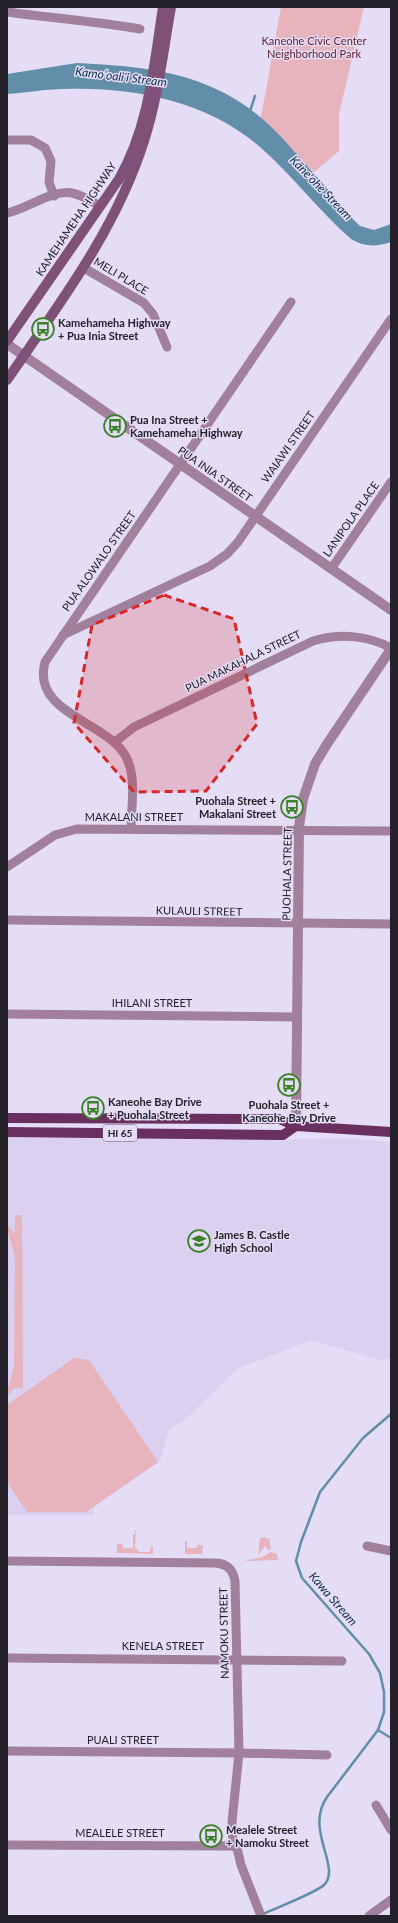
<svg xmlns="http://www.w3.org/2000/svg" width="398" height="1923" viewBox="0 0 398 1923" font-family="Lato,sans-serif">
<style>
.built{fill:#dbd0f0}
.green{fill:#e7b3bd}
.water{fill:#628ea9}
.lines{fill:none;stroke-linecap:round;stroke-linejoin:round}
.stream{stroke:#628ea9;stroke-width:2.5}
.minor{stroke:#a1809b;stroke-width:9}
.tertiary{stroke:#a1809b;stroke-width:10}
.secondary{stroke:#805178;stroke-width:10}
.primary{stroke:#682f5f;stroke-width:10}
.marked{fill:#d62828;fill-opacity:0.2;stroke:#d62828;stroke-width:3;stroke-dasharray:8 5;stroke-linejoin:round}
.labels{text-anchor:middle;stroke-width:3;stroke-linejoin:round;paint-order:stroke}
.shield{fill:#e5dcf6;stroke:#5e5967;stroke-width:1}
.shield-label{font-size:10px;font-weight:bold;fill:#24212a}
.park-label{font-size:11px;fill:#632335;stroke:#e5dcf6}
.street-label{font-size:11px;fill:#24212a;stroke:#e5dcf6}
.poi-label{font-size:11px;font-weight:bold;fill:#24212a;stroke:#e5dcf6;text-anchor:start}
.water-label{font-size:12px;font-style:italic;fill:#093044;stroke:#e5dcf6}
</style>
<rect width="100%" height="100%" fill="#e5dcf6"/>
<polygon class="built" points="36,1135 199,1140 353,1139 391,1142 391,1358 380,1360 311,1340 237,1369 186,1419 169,1430 160,1461 94,1507 94,1515 7,1515 7,1136"/>
<g class="green">
<polygon points="281,7 364,7 339,114 339,151 314,172 260,123"/>
<path d="M15,1215H22L23,1388H14L7,1397C7,1383 13,1377 14,1364L15,1261C15,1247 7,1238 7,1224L15,1234Z"/>
<polygon points="74,1358 89,1360 158,1462 86,1512 27,1512 7,1482 7,1405"/>
<polygon points="135,1530 136,1530 135,1549 138,1549 138,1552 150,1552 151,1546 153,1546 153,1554 117,1553 117,1544 123,1544 123,1548 133,1548 133,1534 135,1534"/>
<polygon points="265,1537 266,1539 269,1538 271,1550 269,1550 265,1546 258,1555 260,1538"/>
<polygon points="185,1541 187,1541 187,1548 197,1548 197,1545 203,1545 202,1554 185,1554"/>
<polygon points="271,1552 277,1554 278,1560 244,1561 262,1557"/>
</g>
<path class="water" d="M77,63C160,67 225,75 284,140C301,159 319,179 336,199C344,208 351,218 360,226L374,230L391,224V242C376,247 365,247 351,239C319,211 292,175 260,147C208,101 131,86 64,89C45,89 26,93 7,94V74Z"/>
<g class="lines">
<g class="stream">
<polyline points="250,111 255,96"/>
<polyline points="391,1414 363,1438 320,1492 301,1542 296,1561 302,1578 369,1654 380,1673 384,1692 384,1712 378,1730 391,1738"/>
<path d="M263,1914C276,1908 315,1893 324,1885C342,1867 304,1830 327,1797L378,1730"/>
</g>
<g class="minor">
<path d="M7,12C51,18 96,21 140,29"/>
<polyline points="7,140 31,140 45,148 51,161 49,182 54,196"/>
<path d="M7,213C27,209 53,189 72,193C82,195 91,201 100,206"/>
<polyline points="84,268 144,303 153,314 167,347"/>
<polyline points="331,569 391,482"/>
<polyline points="63,635 210,566 227,554 238,542 391,319"/>
<path d="M115,742L134,727L313,641C339,633 367,635 391,648"/>
<path d="M131,829C131,807 137,777 126,757C108,721 31,714 45,662L291,302"/>
<polyline points="7,867 55,835 77,829 391,831"/>
<polyline points="7,920 391,924"/>
<polyline points="7,1014 297,1017"/>
<polyline points="367,1546 391,1551"/>
<path d="M7,1561L214,1563C226,1563 233,1569 235,1581L239,1753L232,1822L233,1846"/>
<polyline points="7,1658 342,1661"/>
<polyline points="7,1751 239,1753 327,1755"/>
<polyline points="376,1805 391,1830"/>
<polyline points="7,1845 233,1846"/>
<polyline points="233,1846 237,1848 241,1865 261,1916"/>
<polyline points="369,1916 391,1900"/>
</g>
<g class="tertiary">
<polyline points="7,344 391,610"/>
<polyline points="296,1126 299,827 303,799 315,764 327,744 391,649"/>
</g>
<g class="secondary">
<path d="M7,341L119,179C149,127 154,65 163,7"/>
<path d="M7,380C59,304 116,230 144,141C158,98 163,52 171,7"/>
</g>
<g class="primary">
<polyline points="7,1118 279,1119 296,1126 391,1132"/>
<polyline points="7,1132 283,1135 296,1126"/>
</g>
</g>
<path class="marked" d="M164,595L234,619L257,724L206,791L134,792L74,723L92,625Z"/>
<defs>
<g id="bus-ring" transform="scale(1.15)"><circle r="9.5" fill="#e5dcf6" stroke="#3b8126" stroke-width="1.5"/><path d="M-5-6H5V4H4V6H2V4H-2V6H-4V4H-5ZM-3.5-4V0h7V-4ZM-3.5 1.2v1.5H-2V1.2ZM2 1.2v1.5H3.5V1.2Z" fill="#3b8126"/></g>
<g id="school-ring" transform="scale(1.15)"><circle r="9.5" fill="#e5dcf6" stroke="#3b8126" stroke-width="1.5"/><path d="M0-5L7-2L0 1L-7-2ZM-4 1L0 2.5L4 1V4Q0 6-4 4Z" fill="#3b8126"/></g>
</defs>
<g fill-rule="evenodd">
<use href="#bus-ring" x="43" y="329"/>
<use href="#bus-ring" x="115" y="426"/>
<use href="#bus-ring" x="292" y="807"/>
<use href="#bus-ring" x="289" y="1085"/>
<use href="#bus-ring" x="93" y="1108"/>
<use href="#school-ring" x="199" y="1241"/>
<use href="#bus-ring" x="211" y="1836"/>
</g>
<g class="labels">
<rect class="shield" x="103" y="1125" width="34" height="16" rx="3"/>
<g class="shield-label">
<text x="120" y="1137">HI 65</text>
</g>
<g class="park-label">
<text x="314" y="45">Kaneohe Civic Center<tspan x="314" dy="13">Neighborhood Park</tspan></text>
</g>
<g class="street-label">
<text transform="translate(76 219) rotate(-56)" y="4">KAMEHAMEHA HIGHWAY</text>
<text transform="translate(121 276) rotate(31)" y="4">MELI PLACE</text>
<text transform="translate(288 447) rotate(-55)" y="4">WAIAWI STREET</text>
<text transform="translate(215 474) rotate(35)" y="4">PUA INIA STREET</text>
<text transform="translate(351 519) rotate(-55)" y="4">LANIPOLA PLACE</text>
<text transform="translate(99 561) rotate(-55)" y="4">PUA ALOWALO STREET</text>
<text transform="translate(243 661) rotate(-26)" y="4">PUA MAKAHALA STREET</text>
<text x="134" y="821">MAKALANI STREET</text>
<text transform="translate(287 874) rotate(-89)" y="4">PUOHALA STREET</text>
<text transform="translate(199 911) rotate(1)" y="4">KULAULI STREET</text>
<text x="152" y="1007">IHILANI STREET</text>
<text transform="translate(224 1633) rotate(-91)" y="4">NAMOKU STREET</text>
<text x="163" y="1650">KENELA STREET</text>
<text x="123" y="1744">PUALI STREET</text>
<text x="120" y="1837">MEALELE STREET</text>
</g>
<g class="poi-label">
<text x="58" y="327">Kamehameha Highway<tspan x="58" dy="13">+ Pua Inia Street</tspan></text>
<text x="130" y="424">Pua Ina Street +<tspan x="130" dy="13">Kamehameha Highway</tspan></text>
<text x="276" y="805" text-anchor="end">Puohala Street +<tspan x="276" dy="13">Makalani Street</tspan></text>
<text x="108" y="1106">Kaneohe Bay Drive<tspan x="108" dy="13">+ Puohala Street</tspan></text>
<text x="289" y="1109" text-anchor="middle">Puohala Street +<tspan x="289" dy="13">Kaneohe Bay Drive</tspan></text>
<text x="214" y="1239">James B. Castle<tspan x="214" dy="13">High School</tspan></text>
<text x="226" y="1834">Mealele Street<tspan x="226" dy="13">+ Namoku Street</tspan></text>
</g>
<g class="water-label">
<text transform="translate(121 77) rotate(7)" y="4">Kamoʻoaliʻi Stream</text>
<text transform="translate(321 188) rotate(46)" y="4">Kāne'ohe Stream</text>
<text transform="translate(333 1599) rotate(49)" y="4">Kawa Stream</text>
</g>
</g>
<rect width="398" height="1923" fill="none" stroke="#24212a" stroke-width="16"/>
</svg>
